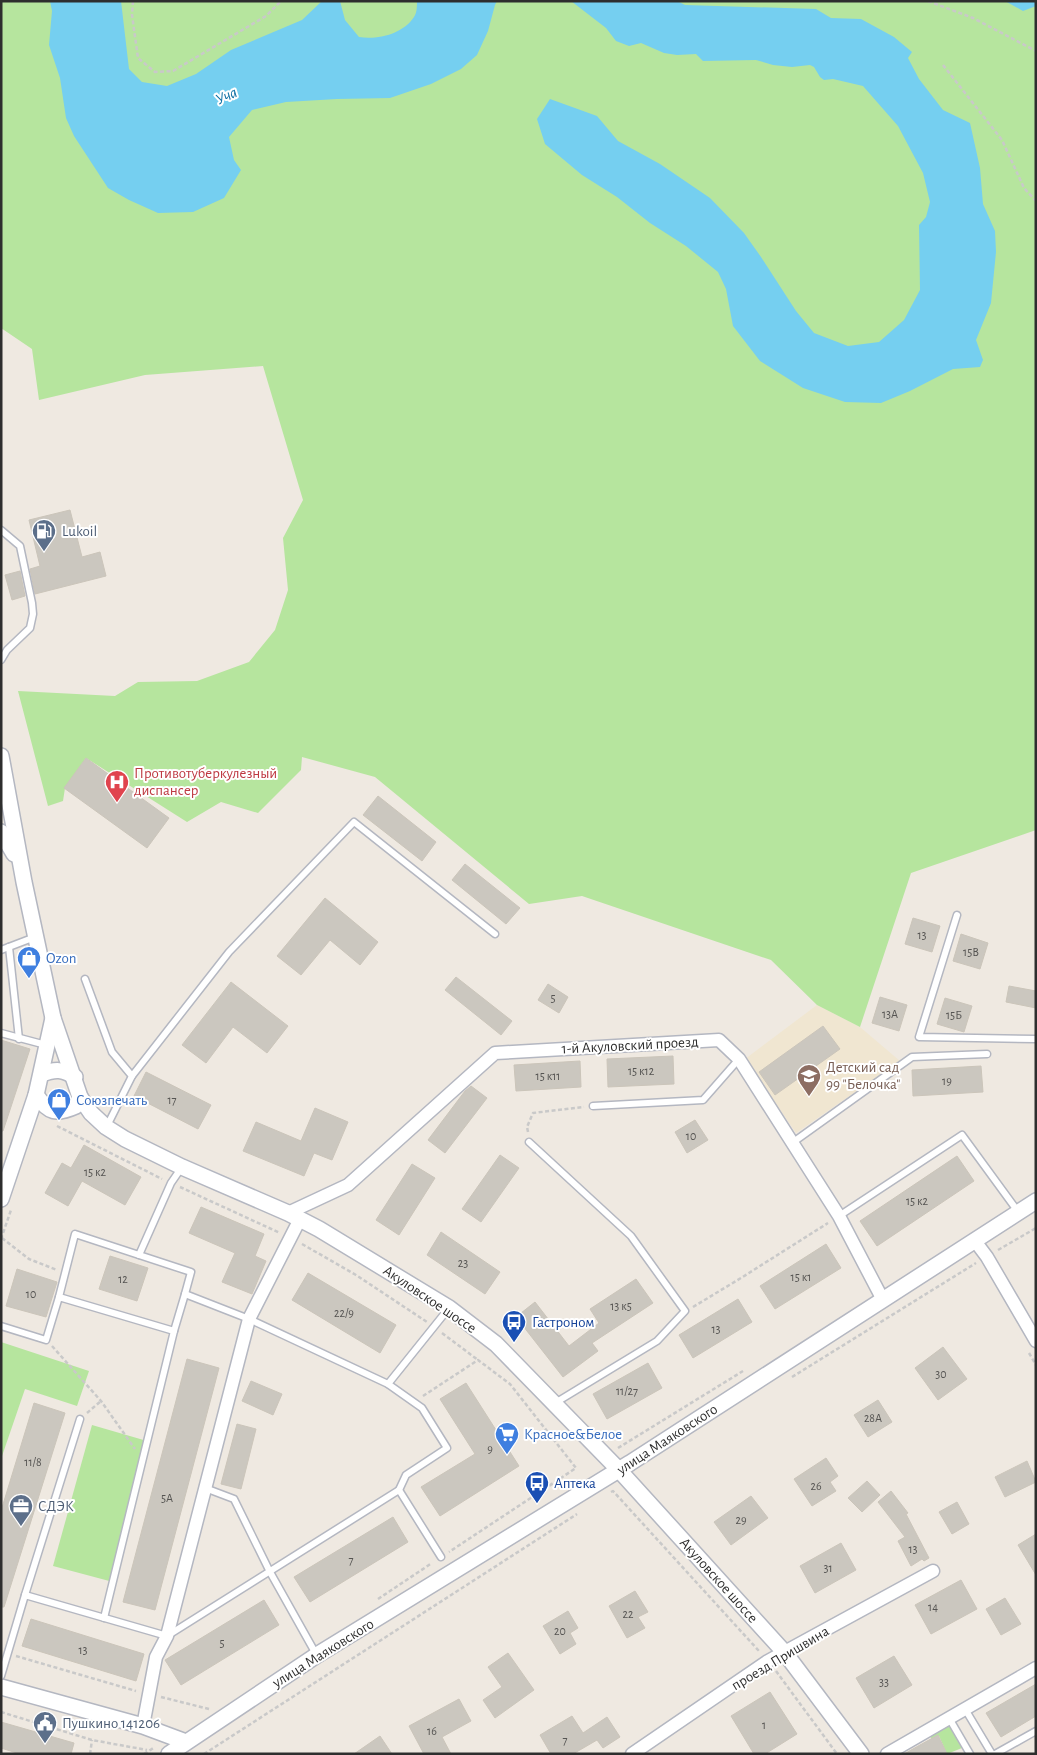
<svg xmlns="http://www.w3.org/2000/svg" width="1037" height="1755" viewBox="0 0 1037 1755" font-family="'Alegreya Sans',sans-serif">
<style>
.education{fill:#f0e6d1}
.green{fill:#b6e59e}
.water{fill:#75cff0}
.building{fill:#cbc7bf;stroke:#cbc5ba}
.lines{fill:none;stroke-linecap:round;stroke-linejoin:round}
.service-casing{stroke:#b4b7c1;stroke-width:9}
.minor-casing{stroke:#b4b7c1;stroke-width:15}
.tertiary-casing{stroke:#b4b7c1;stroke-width:18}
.path{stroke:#c9c9c9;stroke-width:2.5;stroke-dasharray:4 2.5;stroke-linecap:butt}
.service{stroke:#fff;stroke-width:6}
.minor{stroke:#fff;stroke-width:12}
.tertiary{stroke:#fff;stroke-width:15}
.labels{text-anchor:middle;stroke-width:4;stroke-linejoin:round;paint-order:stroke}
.number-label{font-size:12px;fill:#555452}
.service-label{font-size:15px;fill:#4e5e75;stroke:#fff;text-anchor:start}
.health-label{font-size:15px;fill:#be3a42;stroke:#fff;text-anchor:start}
.shop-label{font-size:15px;fill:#366cbe;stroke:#fff;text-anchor:start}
.street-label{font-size:15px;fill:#2e2e2e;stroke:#fff}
.education-label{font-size:15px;fill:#785e54;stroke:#fff;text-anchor:start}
.transit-label{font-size:15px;fill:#164399;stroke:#fff;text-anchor:start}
.water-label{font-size:16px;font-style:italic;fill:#0d6fa3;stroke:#fff}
</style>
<rect width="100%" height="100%" fill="#efe9e1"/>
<polygon class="education" points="817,1005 860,1027 900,1061 796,1133 745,1059"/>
<g class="green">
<polygon points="1,1 1036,1 1036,830 911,873 860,1027 817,1005 771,960 582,896 529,904 375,777 302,757 301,770 258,813 221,802 187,822 86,758 65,788 63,801 48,806 18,691 115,696 138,682 197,681 249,662 275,630 288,590 283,538 303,500 263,366 145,375 39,400 32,349 1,328"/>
<polygon points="1,1342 89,1371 77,1406 25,1389 1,1459"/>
<polygon points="92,1425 147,1441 113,1582 53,1566"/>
<polygon points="949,1725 962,1748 947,1754 939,1736 932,1739 929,1735"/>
</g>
<g class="water">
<path d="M50,1H121L129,69L142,82L167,86L196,74L231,50L302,20L322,1H340L345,20L359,37C378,40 403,34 414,17C417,13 417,6 417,1H497L495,5L488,31L477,55L461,69L431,84L390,98L337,99L286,102L252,110L229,137L234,160L241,170L224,198L193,212L158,213L129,200L108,188L74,136L66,118L60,78L49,45L52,11Z"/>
<polygon points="571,1 677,1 685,5 816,9 831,18 861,19 894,37 912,52 908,58 919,79 943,110 970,123 980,168 983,204 995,231 996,252 991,303 976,340 983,360 980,367 953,369 910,391 881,403 845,402 803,388 760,361 733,326 726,289 718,272 686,246 650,223 617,197 582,175 545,144 537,119 550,99 597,116 618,141 660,164 710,198 744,233 761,257 796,311 814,333 848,346 879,342 904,320 920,290 919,225 926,217 930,202 923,173 898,126 863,86 833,79 824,80 820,77 814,67 810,65 792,67 773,65 756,60 703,61 696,54 677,55 664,53 641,43 629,46 616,41 606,28"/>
<polygon points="1005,1 1036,1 1036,6 1023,11"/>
</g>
<g class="building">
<polygon points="70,510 82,557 100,552 106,576 35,594 30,569 40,566 29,520"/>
<polygon points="20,571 25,596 12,600 5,575"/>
<polygon points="86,758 169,818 147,848 64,788"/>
<polygon points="378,796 436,842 422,861 363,815"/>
<polygon points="465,864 520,908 506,924 452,880"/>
<polygon points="325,898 378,942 360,965 330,940 301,975 277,956"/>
<polygon points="913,918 940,926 932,952 905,944"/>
<polygon points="961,934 988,943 980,969 953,961"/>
<polygon points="456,977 512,1021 501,1035 445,990"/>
<polygon points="231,982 288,1026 267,1053 233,1027 206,1063 182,1045"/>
<polygon points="548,984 568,997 559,1013 538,1000"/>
<polygon points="1009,986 1036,991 1036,1008 1006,1002"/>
<polygon points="880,997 907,1005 899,1031 872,1023"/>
<polygon points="945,998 972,1006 964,1032 937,1024"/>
<polygon points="823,1026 840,1049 775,1095 759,1072"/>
<polygon points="1,1040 30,1049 3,1131 1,1131"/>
<polygon points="673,1056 674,1084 608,1087 607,1059"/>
<polygon points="580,1061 581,1087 516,1091 514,1065"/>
<polygon points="981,1066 983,1092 913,1096 912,1070"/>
<polygon points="146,1072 211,1105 198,1129 134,1096"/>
<polygon points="471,1086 487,1098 445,1153 428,1140 465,1091"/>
<polygon points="315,1108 348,1122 332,1160 314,1153 304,1176 243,1151 256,1122 301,1141"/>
<polygon points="695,1120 708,1140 687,1153 675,1132"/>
<polygon points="84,1145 141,1177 125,1205 82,1181 68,1206 45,1193 62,1163 71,1168"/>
<polygon points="500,1155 519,1168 481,1222 462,1209"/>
<polygon points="957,1156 974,1181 877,1246 860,1221"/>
<polygon points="412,1164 435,1178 399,1235 376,1220"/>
<polygon points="201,1207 264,1234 255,1256 266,1261 252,1294 222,1282 235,1253 189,1233"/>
<polygon points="441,1232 500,1272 485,1294 427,1255"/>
<polygon points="826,1244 841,1268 775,1309 760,1286"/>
<polygon points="110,1256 148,1268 137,1301 99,1289"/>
<polygon points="17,1269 57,1282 46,1317 6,1306"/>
<polygon points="308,1273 396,1325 380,1353 292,1300"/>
<polygon points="636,1279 653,1303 592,1343 598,1351 563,1377 516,1317 535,1302 569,1346 599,1323 590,1309"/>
<polygon points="738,1299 752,1322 693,1358 679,1335"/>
<polygon points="943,1347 967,1379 938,1400 915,1368"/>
<polygon points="187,1359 219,1368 155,1610 123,1602"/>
<polygon points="648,1363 662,1388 607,1419 593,1394"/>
<polygon points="251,1381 282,1394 273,1415 242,1401"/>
<polygon points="466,1383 519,1466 440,1516 421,1487 475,1454 440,1399"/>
<polygon points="878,1400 892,1422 868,1437 854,1415"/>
<polygon points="34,1403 65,1413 4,1607 1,1607 1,1511"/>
<polygon points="237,1424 256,1429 241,1489 221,1484"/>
<polygon points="826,1458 838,1476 830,1482 836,1491 812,1506 794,1479"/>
<polygon points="1027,1461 1036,1482 1005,1497 995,1477"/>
<polygon points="867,1481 880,1495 862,1512 848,1498"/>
<polygon points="891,1491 908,1513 906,1514 929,1558 924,1561 922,1559 911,1566 898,1541 905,1537 878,1502"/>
<polygon points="751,1496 768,1518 731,1545 714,1522"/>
<polygon points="957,1502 969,1524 952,1534 939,1512"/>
<polygon points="393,1517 408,1542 310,1602 294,1577"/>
<polygon points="1036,1534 1036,1575 1018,1545"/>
<polygon points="841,1543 856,1570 815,1593 800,1566"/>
<polygon points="961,1580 977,1609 931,1634 915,1605"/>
<polygon points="635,1591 648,1612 638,1617 645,1628 627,1638 609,1606"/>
<polygon points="1005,1598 1021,1624 1001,1635 986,1609"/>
<polygon points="264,1600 279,1625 181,1685 165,1660"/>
<polygon points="568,1611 578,1628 570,1633 576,1644 560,1654 543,1626"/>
<polygon points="31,1619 144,1654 136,1681 22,1646"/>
<polygon points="508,1653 534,1690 495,1718 483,1700 502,1687 488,1667"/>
<polygon points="894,1656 912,1685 874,1708 856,1678"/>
<polygon points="1036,1684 1036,1716 1001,1737 986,1713"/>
<polygon points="770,1692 797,1734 765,1754 754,1754 731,1716"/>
<polygon points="459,1699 471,1721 442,1737 451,1754 424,1754 409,1726"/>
<polygon points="572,1716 583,1733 607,1717 620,1737 603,1748 597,1740 573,1754 551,1754 540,1735"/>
<polygon points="1,1722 74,1743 71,1754 20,1754 1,1748"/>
<polygon points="938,1735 947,1754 904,1754 920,1745"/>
<polygon points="380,1736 392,1754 354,1754"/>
</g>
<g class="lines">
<g class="service-casing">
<g id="service">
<polyline points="1,530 20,546 32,603 33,614 30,628 7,650 1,660"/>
<polyline points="957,915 919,1037 1036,1039"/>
<polyline points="9,947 19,1039"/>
<polyline points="1,950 35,937"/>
<polyline points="85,979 112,1052 132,1076 107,1126"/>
<polyline points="1,1033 46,1045"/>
<polyline points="132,1076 229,952 354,822 495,934"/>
<polyline points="593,1106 703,1100 739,1059"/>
<polyline points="529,1142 631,1236 685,1311 657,1341 555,1403"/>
<polyline points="792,1143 912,1057 987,1054"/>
<polyline points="839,1216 962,1135 1019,1213"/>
<polyline points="139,1255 171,1183 182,1167"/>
<polyline points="59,1297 75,1234 191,1272 185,1294"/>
<polyline points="1,1326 46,1340 59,1297 174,1331 104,1618"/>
<polyline points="174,1331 185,1294 249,1319 388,1384 422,1408 447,1448 406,1475 399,1490"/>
<polyline points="388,1384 449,1308"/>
<polyline points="205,1488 234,1499 270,1572 316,1654"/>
<polyline points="25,1595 80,1419"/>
<polyline points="1,1676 25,1595 167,1636 399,1490 441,1557"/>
<polyline points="965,1709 992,1754"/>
<polyline points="949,1718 970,1754"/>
<polyline points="995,1754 1036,1731"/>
</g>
</g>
<g class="minor-casing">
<g id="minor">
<polyline points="288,1213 348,1185 495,1053 719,1040 739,1059 839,1216 883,1300"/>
<polyline points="975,1241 987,1257 1036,1341"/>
<polyline points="143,1726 156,1657 167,1636 249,1319 300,1219"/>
<polyline points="632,1754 768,1661 933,1571"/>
<polyline points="887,1754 1036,1668"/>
</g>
</g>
<g class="tertiary-casing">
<g id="tertiary">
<polyline points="1,756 24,882 53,1018 80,1097 91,1113 106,1127 125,1139 182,1167 288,1213 319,1229 449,1308 496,1344 619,1470 785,1653 861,1754"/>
<polyline points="1,832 14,854"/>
<path d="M42,1074C55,1069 63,1069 75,1077"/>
<path d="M36,1095C49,1113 56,1115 76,1106L80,1097"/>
<polyline points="1,1199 36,1095 53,1018"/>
<polyline points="1,1687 143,1726 186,1742"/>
<polyline points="169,1754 317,1655 630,1463 1036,1201"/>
</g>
</g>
<g class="path">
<polyline points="133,1 132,15 138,58 155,72 173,71 266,16 281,1"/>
<polyline points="928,1 973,18 1036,51"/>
<polyline points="943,65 1002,140 1024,188 1036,201"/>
<polyline points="57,1126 162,1179"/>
<polyline points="528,1132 527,1127 533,1113 584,1107"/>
<polyline points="180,1187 280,1233"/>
<polyline points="2,1238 29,1259 57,1270"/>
<polyline points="1,1239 11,1210"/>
<polyline points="302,1244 356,1275 427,1322"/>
<polyline points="998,1250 1036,1228"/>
<polyline points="693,1307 741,1278 828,1223"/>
<polyline points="442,1333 478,1360"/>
<polyline points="52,1346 101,1401 135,1449"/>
<polyline points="1029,1353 1036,1365"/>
<polyline points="792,1377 976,1263"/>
<polyline points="423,1396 478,1360 510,1384 576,1468 449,1552"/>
<polyline points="87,1413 101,1401"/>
<polyline points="618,1448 743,1371"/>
<polyline points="611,1492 613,1491 759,1651"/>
<polyline points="378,1599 432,1563"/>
<polyline points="16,1656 136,1691"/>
<polyline points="776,1671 837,1754"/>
<polyline points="161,1697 209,1709"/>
<polyline points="1,1712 92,1740 147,1750"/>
<polyline points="90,1754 92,1740"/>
<polyline points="144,1754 155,1747"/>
<polyline points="204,1754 577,1514"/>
</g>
<use href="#service" class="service"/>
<use href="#minor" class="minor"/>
<use href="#tertiary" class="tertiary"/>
</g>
<defs>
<g id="fuel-pin" transform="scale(1.25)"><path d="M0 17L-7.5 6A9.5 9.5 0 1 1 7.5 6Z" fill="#5c6f8a" stroke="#fff"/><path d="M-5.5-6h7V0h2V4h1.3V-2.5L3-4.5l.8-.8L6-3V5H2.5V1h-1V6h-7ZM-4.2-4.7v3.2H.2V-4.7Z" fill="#fff"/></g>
<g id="hospital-pin" transform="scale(1.25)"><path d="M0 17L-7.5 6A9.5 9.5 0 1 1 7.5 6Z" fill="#e0444e" stroke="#fff"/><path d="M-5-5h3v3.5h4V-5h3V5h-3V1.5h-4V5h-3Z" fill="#fff"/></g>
<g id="shop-pin" transform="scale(1.25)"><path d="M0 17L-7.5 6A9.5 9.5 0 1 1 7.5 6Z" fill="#3f7fe0" stroke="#fff"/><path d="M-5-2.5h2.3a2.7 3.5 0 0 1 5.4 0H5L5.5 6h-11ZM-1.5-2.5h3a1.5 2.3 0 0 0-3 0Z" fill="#fff"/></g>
<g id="school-pin" transform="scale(1.25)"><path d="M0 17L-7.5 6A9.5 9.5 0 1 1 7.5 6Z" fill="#8d6e63" stroke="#fff"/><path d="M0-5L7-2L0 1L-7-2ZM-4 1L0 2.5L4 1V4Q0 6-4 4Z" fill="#fff"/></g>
<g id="bus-pin" transform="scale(1.25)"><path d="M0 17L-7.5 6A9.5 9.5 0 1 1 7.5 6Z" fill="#1a4fb4" stroke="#fff"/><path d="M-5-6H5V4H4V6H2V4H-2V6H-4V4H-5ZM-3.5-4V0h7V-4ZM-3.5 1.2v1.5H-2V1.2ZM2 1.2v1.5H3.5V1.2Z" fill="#fff"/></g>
<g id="supermarket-pin" transform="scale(1.25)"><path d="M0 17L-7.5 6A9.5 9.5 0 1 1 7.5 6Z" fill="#3f7fe0" stroke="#fff"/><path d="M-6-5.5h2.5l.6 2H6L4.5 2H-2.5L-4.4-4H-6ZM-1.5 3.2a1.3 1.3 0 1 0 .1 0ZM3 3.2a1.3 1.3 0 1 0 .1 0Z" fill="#fff"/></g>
<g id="office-pin" transform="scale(1.25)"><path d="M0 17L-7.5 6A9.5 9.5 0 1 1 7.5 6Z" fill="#5c6f8a" stroke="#fff"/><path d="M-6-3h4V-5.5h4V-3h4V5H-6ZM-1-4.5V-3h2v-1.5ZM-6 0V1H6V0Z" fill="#fff"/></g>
<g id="civic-pin" transform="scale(1.25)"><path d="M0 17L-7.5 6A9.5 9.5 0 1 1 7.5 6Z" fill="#5c6f8a" stroke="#fff"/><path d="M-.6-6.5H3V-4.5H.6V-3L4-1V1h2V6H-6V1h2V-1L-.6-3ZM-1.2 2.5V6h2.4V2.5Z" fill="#fff"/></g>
</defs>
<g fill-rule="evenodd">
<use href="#fuel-pin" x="44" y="531"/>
<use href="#hospital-pin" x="117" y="782"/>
<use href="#shop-pin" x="29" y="958"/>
<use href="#school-pin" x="809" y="1076"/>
<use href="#shop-pin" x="59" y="1100"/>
<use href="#bus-pin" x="514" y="1322"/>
<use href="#supermarket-pin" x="507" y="1434"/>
<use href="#bus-pin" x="537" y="1483"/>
<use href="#office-pin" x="21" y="1506"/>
<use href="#civic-pin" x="45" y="1723"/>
</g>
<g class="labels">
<g class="number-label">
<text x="922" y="939">13</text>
<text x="971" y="956">15В</text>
<text x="553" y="1002">5</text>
<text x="890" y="1018">13А</text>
<text x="954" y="1019">15Б</text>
<text x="641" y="1075">15 к12</text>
<text x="548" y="1080">15 к11</text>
<text x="947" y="1085">19</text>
<text x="172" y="1104">17</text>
<text x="691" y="1140">10</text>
<text x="95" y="1176">15 к2</text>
<text x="917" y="1205">15 к2</text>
<text x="463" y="1267">23</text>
<text x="801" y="1281">15 к1</text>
<text x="123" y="1283">12</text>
<text x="31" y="1298">10</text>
<text x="621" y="1310">13 к5</text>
<text x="344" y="1317">22/9</text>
<text x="716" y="1333">13</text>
<text x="941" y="1378">30</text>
<text x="627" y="1395">11/27</text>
<text x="873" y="1422">28А</text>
<text x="490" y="1453">9</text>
<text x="33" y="1466">11/8</text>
<text x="816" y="1490">26</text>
<text x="167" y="1502">5А</text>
<text x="741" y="1524">29</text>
<text x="913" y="1553">13</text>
<text x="351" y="1564">7</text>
<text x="828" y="1572">31</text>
<text x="933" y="1611">14</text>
<text x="628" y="1618">22</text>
<text x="560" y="1635">20</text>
<text x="222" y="1647">5</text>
<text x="83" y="1654">13</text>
<text x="884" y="1686">33</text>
<text x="764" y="1729">1</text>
<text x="432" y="1735">16</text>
<text x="565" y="1744">7</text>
</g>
<g class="service-label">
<text x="62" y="536">Lukoil</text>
<text x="38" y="1511">СДЭК</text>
<text x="62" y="1728">Пушкино 141206</text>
</g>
<g class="health-label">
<text x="134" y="778">Противотуберкулезный<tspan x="134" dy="17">диспансер</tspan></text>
</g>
<g class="shop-label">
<text x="46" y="963">Ozon</text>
<text x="76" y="1105">Союзпечать</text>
<text x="524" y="1439">Красное&amp;Белое</text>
</g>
<g class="street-label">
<text transform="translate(630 1045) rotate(-3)" y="5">1-й Акуловский проезд</text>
<text transform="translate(430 1299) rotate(34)" y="5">Акуловское шоссе</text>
<text transform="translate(667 1439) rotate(-33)" y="5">улица Маяковского</text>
<text transform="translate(719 1580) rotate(48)" y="5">Акуловское шоссе</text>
<text transform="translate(323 1653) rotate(-32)" y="5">улица Маяковского</text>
<text transform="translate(780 1658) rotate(-31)" y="5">проезд Пришвина</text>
</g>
<g class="education-label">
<text x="826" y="1072">Детский сад<tspan x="826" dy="17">99 "Белочка"</tspan></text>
</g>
<g class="transit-label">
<text x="532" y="1327">Гастроном</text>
<text x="554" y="1488">Аптека</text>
</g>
<g class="water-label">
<text transform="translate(226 95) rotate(-24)" y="6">Уча</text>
</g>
</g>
<rect width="1037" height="1755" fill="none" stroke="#2e2e2e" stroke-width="5"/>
</svg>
